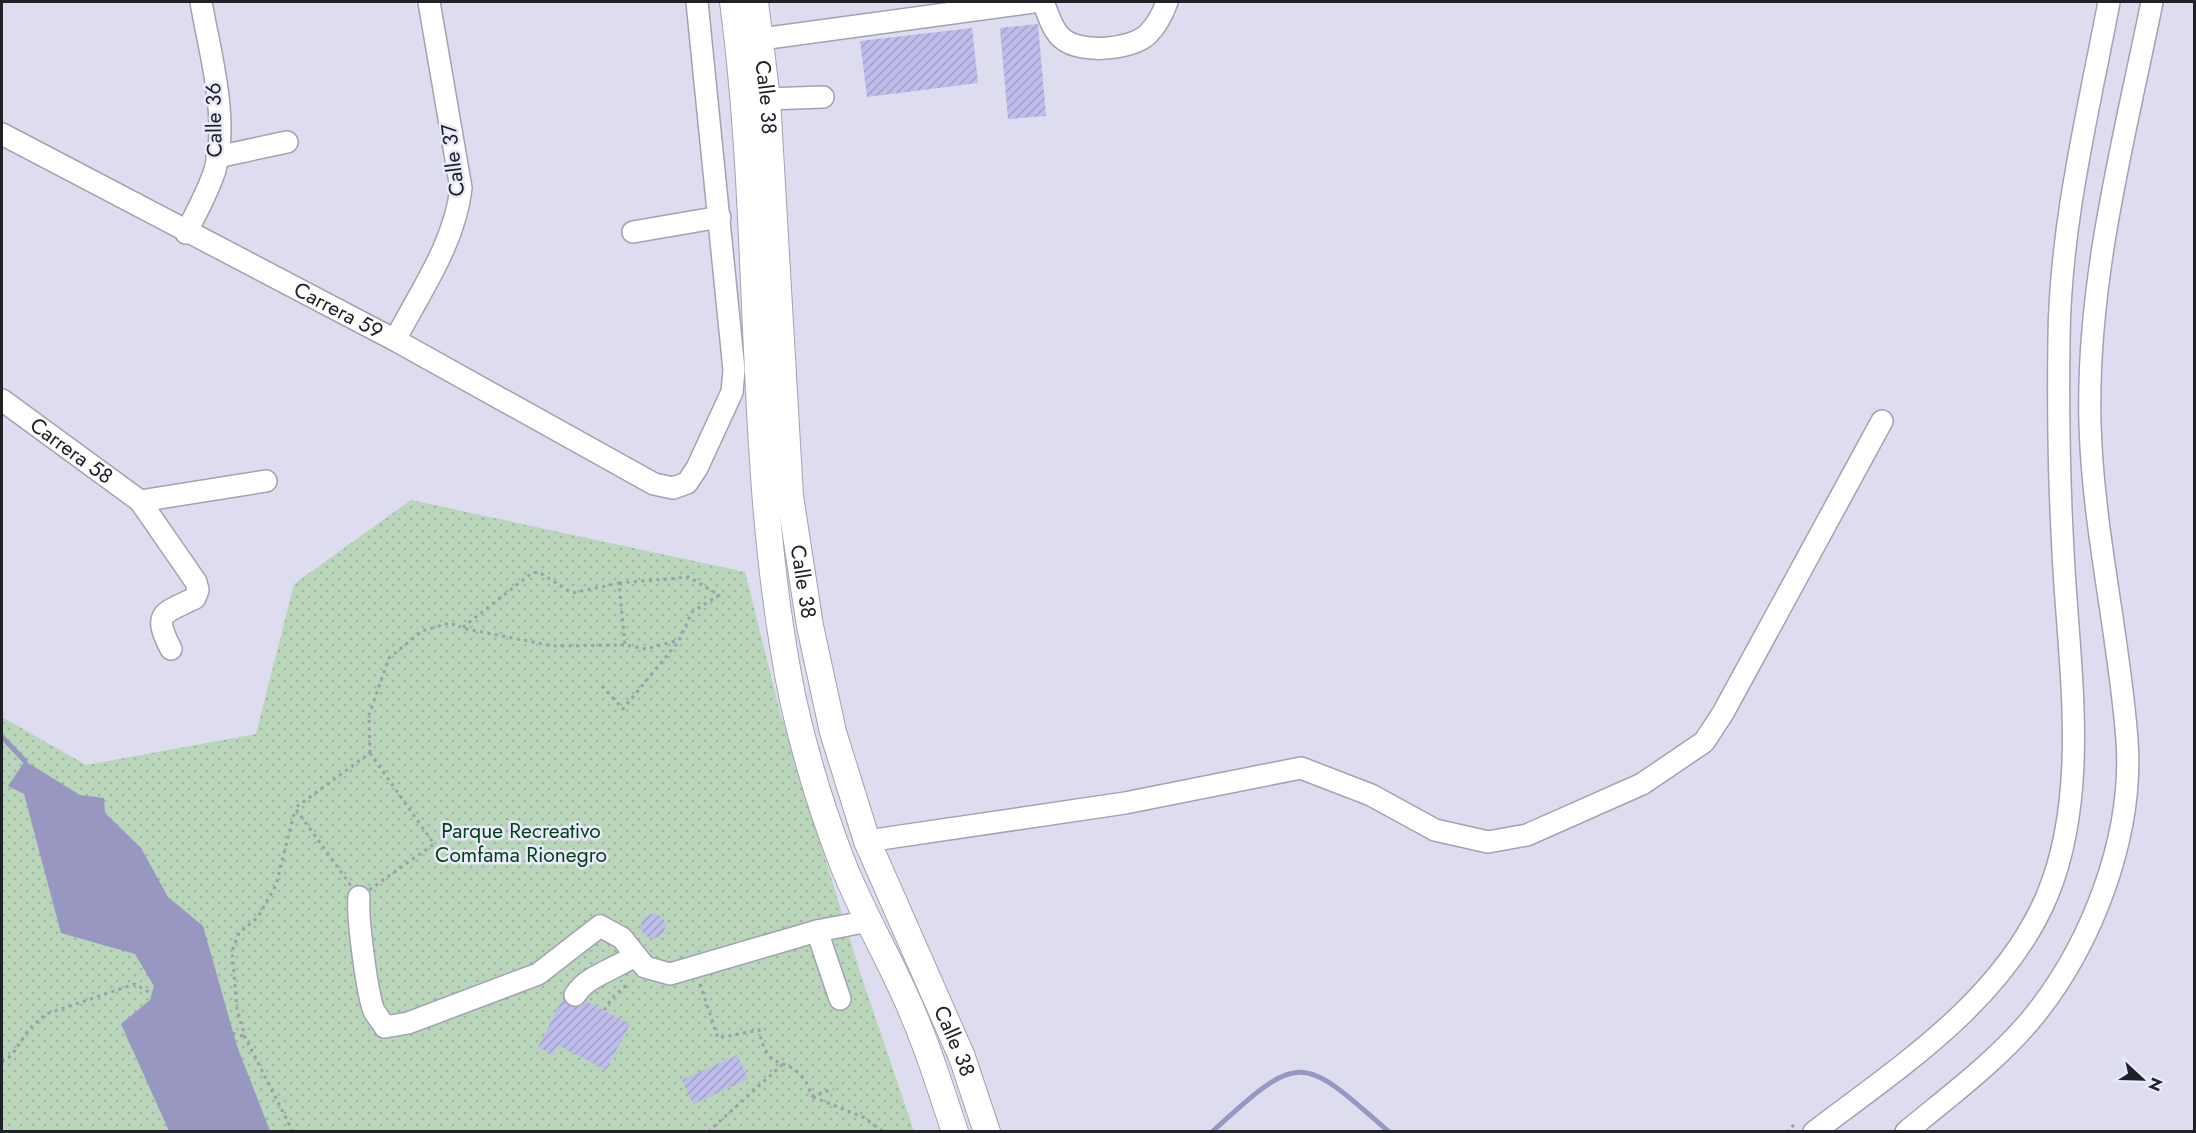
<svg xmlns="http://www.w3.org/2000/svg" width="2196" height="1133" viewBox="0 0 2196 1133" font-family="Jost,sans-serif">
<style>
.park{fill:url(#park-dots)}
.water{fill:#9897c2}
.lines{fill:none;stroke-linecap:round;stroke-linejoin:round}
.stream{stroke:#9897c2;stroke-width:5}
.building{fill:url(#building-hatch)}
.minor-casing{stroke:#a2a2b4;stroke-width:24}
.major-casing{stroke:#a2a2b4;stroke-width:28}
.path{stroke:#9d9dab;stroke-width:3;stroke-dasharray:3 4.5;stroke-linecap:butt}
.minor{stroke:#fff;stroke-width:21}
.major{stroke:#fff;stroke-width:26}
.labels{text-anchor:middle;stroke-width:5;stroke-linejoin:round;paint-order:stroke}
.street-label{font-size:21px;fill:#202027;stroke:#eaeafd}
.park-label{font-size:21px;fill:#064113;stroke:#eaeafd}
</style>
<defs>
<pattern id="park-dots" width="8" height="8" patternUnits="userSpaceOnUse" patternTransform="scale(1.5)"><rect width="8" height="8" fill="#b9d5ba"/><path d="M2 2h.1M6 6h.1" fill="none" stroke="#9fb7a0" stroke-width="1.8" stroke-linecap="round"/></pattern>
<pattern id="building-hatch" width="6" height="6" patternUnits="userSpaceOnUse" patternTransform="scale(1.5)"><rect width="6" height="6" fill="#bebcea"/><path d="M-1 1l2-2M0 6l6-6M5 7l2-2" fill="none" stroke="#a3a1c9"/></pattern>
</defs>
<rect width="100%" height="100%" fill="#ddddef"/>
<polygon class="park" points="411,500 745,572 780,712 861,975 914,1131 2,1131 2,717 86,765 256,734 294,584"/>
<polygon class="water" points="25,761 80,795 104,798 105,813 141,848 168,897 203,926 237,1046 270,1131 169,1131 121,1024 150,1000 154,986 135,954 61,933 24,794 8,786"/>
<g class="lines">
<g class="stream">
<polyline points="2,737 25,761"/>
<path d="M1212,1132C1300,1051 1301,1054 1389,1132"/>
</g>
</g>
<g class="building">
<polygon points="1038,24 1046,116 1008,119 1000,28"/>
<polygon points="972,28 978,83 867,97 860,41"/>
<circle cx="653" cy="926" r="12"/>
<polygon points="563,998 573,1007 580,1007 586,1001 630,1024 606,1070 558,1045 553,1055 538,1047"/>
<polygon points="737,1055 748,1079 693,1104 682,1080"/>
</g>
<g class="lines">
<g class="minor-casing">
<g id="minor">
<path d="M1043,2C1048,13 1052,31 1063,39C1081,54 1132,50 1148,34C1157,25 1163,13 1167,2"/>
<polyline points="761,39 1033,2"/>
<polyline points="767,99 823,97"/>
<path id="s1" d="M2,134L395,340L654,484L673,488L687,483L697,468L732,392L734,370L697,2"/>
<polyline points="217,157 287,142"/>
<polyline points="633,232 720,217"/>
<path d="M186,233C196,213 208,192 215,170C229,117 210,54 201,2"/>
<path d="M395,340C420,292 455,243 461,188L429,2"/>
<path id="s2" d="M2,400L140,501"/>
<path d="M171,649C152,612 163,614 195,598L198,590L196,582L140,501L266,481"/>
<polyline points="867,841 1125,803 1301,768 1371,795 1435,830 1488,842 1527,835 1642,784 1704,742 1723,713 1882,421"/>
<path d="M359,897C357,917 367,993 374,1011C377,1016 382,1022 385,1027L408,1023L538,974L600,926L622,938L645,967L670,974L817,931L869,921"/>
<polyline points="817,931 840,999"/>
<path d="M575,995C588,975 614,970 634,956"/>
<path d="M1814,1132C1901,1066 2003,1000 2047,896C2091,791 2068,661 2063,551C2059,481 2058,409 2059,339C2060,225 2088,113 2109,2"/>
<path d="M1906,1132C1948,1097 1993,1064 2029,1022C2091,948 2134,837 2127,740C2119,634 2093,530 2090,424C2086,282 2124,140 2152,2"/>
</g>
</g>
<g class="major-casing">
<g id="major">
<path d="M733,2C764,233 746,471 793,700C805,754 822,810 842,862C859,906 883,947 902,989C924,1035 939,1084 955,1132"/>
<path id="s3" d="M755,2L767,99L790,496L810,626L833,732L867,841L962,1057L987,1132"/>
</g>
</g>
<g class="path">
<polyline points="619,583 689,577 719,595 692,612 679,640 646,649 625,645 619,583 572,593 542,574 533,572 462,628 553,646 625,645"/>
<polyline points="602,686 623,709 678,642"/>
<polygon points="370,753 434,844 359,897 295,808"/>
<polyline points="370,753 369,715 389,658 422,631 449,623 461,627"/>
<path d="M700,984L718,1038L759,1030C768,1075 785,1054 803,1078C807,1082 809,1090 812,1096L834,1089"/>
<polyline points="604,1010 614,996 629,983"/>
<polyline points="2,1062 12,1055 29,1029 46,1014 135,984 200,1023 245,1037"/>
<polyline points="813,1097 863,1117 884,1132"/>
<polyline points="293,1132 245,1037 237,1009 232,951 239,933 258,917 276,885 295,810"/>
<polyline points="708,1132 782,1065"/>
<polyline points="1786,1132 1796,1123"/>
</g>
<use href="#minor" class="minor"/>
<use href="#major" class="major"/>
</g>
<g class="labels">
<g class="street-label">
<text dy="7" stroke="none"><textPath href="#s3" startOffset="96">Calle 38</textPath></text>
<text transform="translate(214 120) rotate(-91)" y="7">Calle 36</text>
<text transform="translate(453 160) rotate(-97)" y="7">Calle 37</text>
<text dy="7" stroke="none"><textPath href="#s1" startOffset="380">Carrera 59</textPath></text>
<text dy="7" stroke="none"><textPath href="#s2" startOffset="86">Carrera 58</textPath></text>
<text dy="7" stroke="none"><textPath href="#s3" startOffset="582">Calle 38</textPath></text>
<text dy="7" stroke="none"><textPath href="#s3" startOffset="1068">Calle 38</textPath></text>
</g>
<g class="park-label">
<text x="521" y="838">Parque Recreativo<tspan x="521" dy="24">Comfama Rionegro</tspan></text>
</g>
</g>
<rect width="2196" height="1133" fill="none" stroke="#202027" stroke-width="6"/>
<g transform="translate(2142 1079) rotate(112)" stroke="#eaeafd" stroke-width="4.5" paint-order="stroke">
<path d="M0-4.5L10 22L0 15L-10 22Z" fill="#202027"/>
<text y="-9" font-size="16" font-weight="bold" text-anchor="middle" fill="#202027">N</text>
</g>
</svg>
